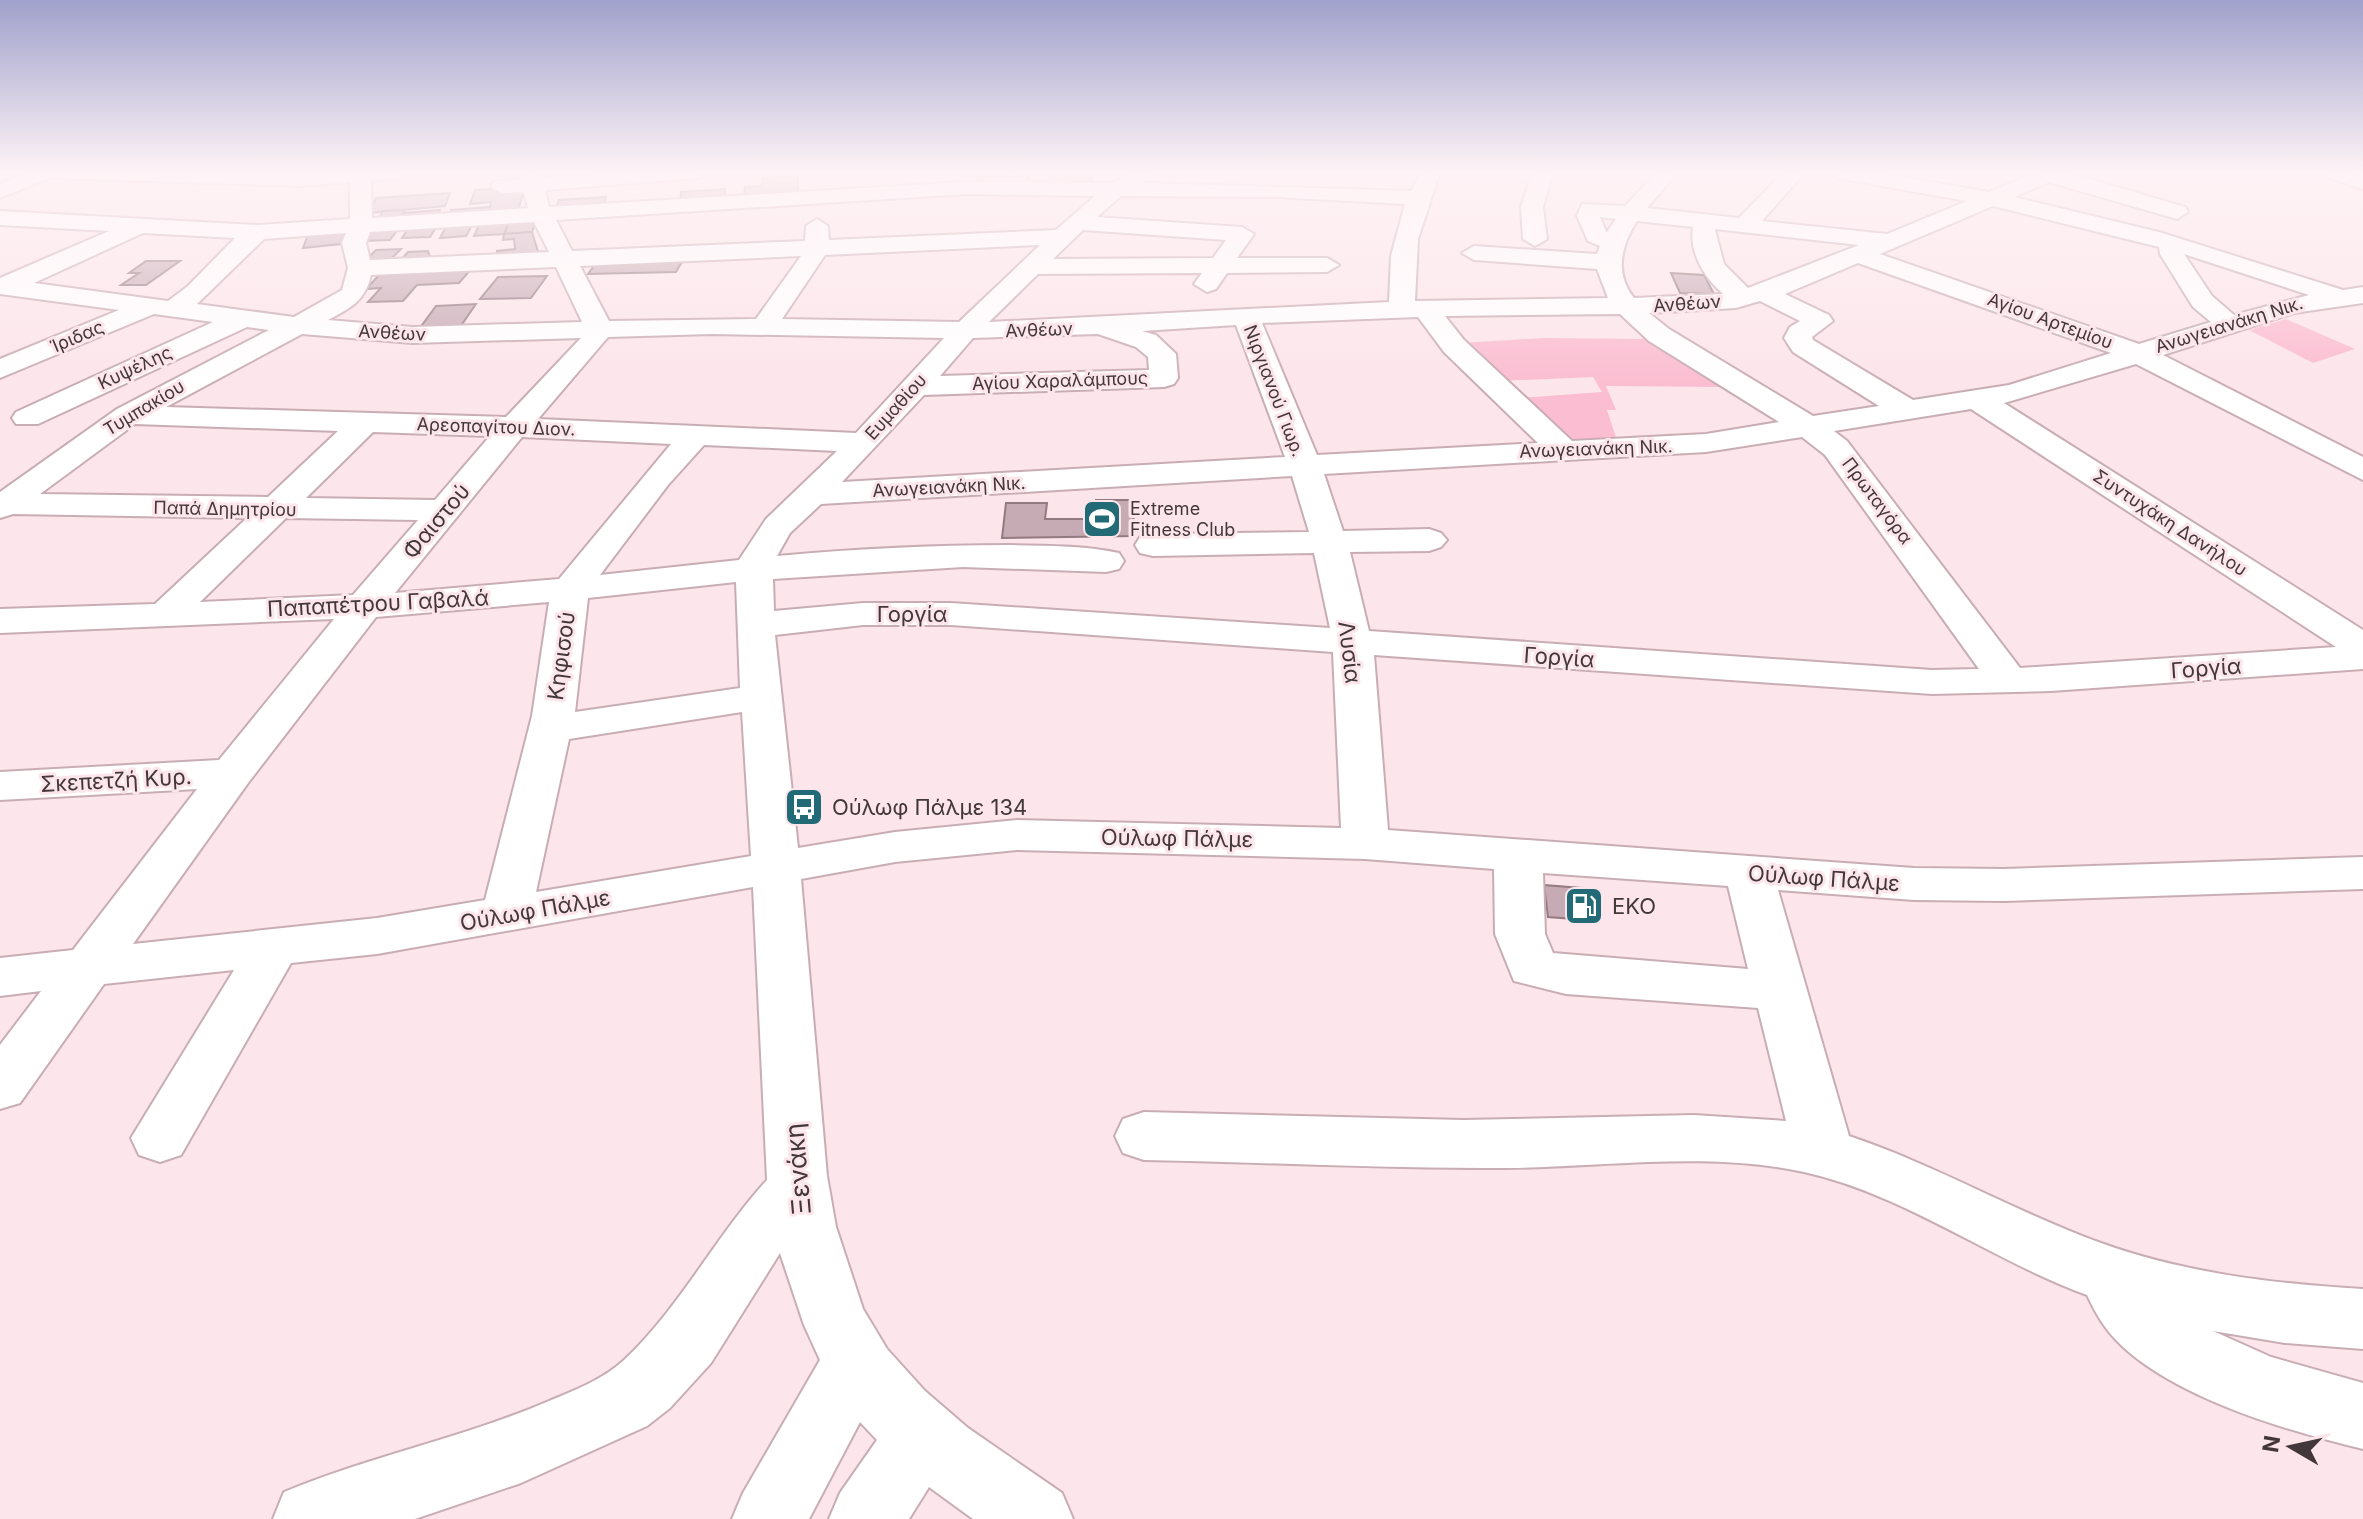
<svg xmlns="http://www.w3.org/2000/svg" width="2363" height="1519" viewBox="0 0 2363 1519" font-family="Inter,sans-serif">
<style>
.green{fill:#fbbdd1}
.building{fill:#c7abb4;stroke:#937981;stroke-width:2}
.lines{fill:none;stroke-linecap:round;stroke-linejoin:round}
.minor-casing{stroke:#c9adb5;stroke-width:4}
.minor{fill:#fff;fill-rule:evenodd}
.labels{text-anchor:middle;stroke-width:6;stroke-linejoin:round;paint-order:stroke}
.far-street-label{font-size:18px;fill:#42373a;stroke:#fce5eb}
.far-poi-label{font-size:18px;fill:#42373a;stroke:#fce5eb;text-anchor:start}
.street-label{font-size:22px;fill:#42373a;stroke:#fce5eb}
.poi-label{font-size:22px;fill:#42373a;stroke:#fce5eb;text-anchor:start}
.near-street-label{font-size:26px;fill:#42373a;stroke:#fce5eb}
</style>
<rect width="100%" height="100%" fill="#fce5eb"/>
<g class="green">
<polygon points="2286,319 2355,349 2313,363 2249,330"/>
<polygon points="1544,338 1646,339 1726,387 1606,386 1616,410 1607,410 1617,441 1562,440 1519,398 1602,392 1593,377 1499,381 1462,343"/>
</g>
<g class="building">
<polygon points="1052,173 1093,173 1089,187 1047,187"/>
<polygon points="1027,174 1031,183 979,186 976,177"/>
<polygon points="798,176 798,194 744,197 745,187 762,186 763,178"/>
<polygon points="525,187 517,214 447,219 451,210 490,207 491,202 470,204 475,190"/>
<polygon points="725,189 725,198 680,201 681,192"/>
<polygon points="450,193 445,206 369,213 376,198"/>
<polygon points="606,197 603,206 556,209 559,200"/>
<polygon points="405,210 403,213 440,210 436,218 377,223 383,211"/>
<polygon points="537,217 532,232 504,234 510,219"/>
<polygon points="510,219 504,234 474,236 481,221"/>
<polygon points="474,222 466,236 440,238 448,223"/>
<polygon points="437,226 430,237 402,238 409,227"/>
<polygon points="399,228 390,240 363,241 373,229"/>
<polygon points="346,231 341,244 303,248 308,235"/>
<polygon points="532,232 540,258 497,259 497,251 515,249 514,239 503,240 504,234"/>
<polygon points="401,249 391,259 366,260 376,250"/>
<polygon points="428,251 431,260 400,261 408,252"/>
<polygon points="683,260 676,272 588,274 597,262"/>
<polygon points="146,261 180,261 146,285 121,285 139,273 129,273"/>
<polygon points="472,268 459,283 417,285 403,301 368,302 381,288 366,289 383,271"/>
<polygon points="1671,273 1704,275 1714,294 1680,293"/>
<polygon points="547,276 531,298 480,299 498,277"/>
<polygon points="476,304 458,330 417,332 436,306"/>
<polygon points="1096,500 1133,500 1134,536 1002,538 1006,503 1047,503 1045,519 1096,519"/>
<polygon points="1544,885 1594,889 1599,921 1548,917"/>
</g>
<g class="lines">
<g class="minor-casing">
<g id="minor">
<path d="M30,172H411L401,178L371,181L372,218L528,208L524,192L502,193L491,187L494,182L522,179L521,172H541L543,178L621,172H709L699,178L545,190L549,207L965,182L1112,183L1132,172H1157L1142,183L1411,191L1422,172H1440L1418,239L1415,301L1608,298L1597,269L1474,260L1462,253L1474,246L1597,254L1600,246L1588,241L1577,216L1582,204L1625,206L1657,172H1678L1647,208L1739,218L1784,172H1805L1762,221L1887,234L1967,201L1837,178L1827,172H1874L1989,192L2038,172H2066L2185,207L2188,212L2177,219L2049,182L2014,197L2159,232L2343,290L2363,287V303L2294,313L2163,355L2363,457V480L2136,364L2004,403L2363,630V669L2051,691L1932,694L1374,655L1388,830L1914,868L2004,869L2363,857V889L2004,901L1914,900L1778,890L1849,1136C1936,1165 2015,1212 2101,1243C2184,1273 2274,1284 2363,1289V1349L2285,1343L2213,1331L2271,1357L2363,1383V1449C2288,1431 2178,1399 2121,1345C2105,1330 2096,1314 2087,1295C1991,1260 1904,1194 1804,1172C1707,1151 1605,1167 1507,1168C1386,1169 1265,1162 1144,1160L1123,1153L1115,1136L1123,1119L1144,1112L1463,1120L1694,1115L1786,1121L1758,1008L1566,994L1514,981L1495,934L1494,869L1365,859L1017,850L895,862L801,879L827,1176L836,1227L863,1309L887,1349L925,1391L968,1428L1062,1493L1073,1519H973L929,1487L909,1519H829L840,1493L877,1440L860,1422L809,1519H732L743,1493L820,1360L804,1325L780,1253L711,1363L670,1408L647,1426L521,1483L415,1519H273L284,1492C370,1456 463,1438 549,1401C575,1390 602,1380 623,1361C680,1308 715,1237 767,1180L753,887L377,954L291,963L181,1155L160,1162L139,1155L131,1138L234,970L104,984L20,1103L0,1109V1045L41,991L0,996V958L73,950L197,789L0,800V772L219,760L334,619L0,633V609L155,604L247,518L13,514L0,518V492L117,409L269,330L247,327L38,424H16L12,418L16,412L213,322L154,314L0,378V359L119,310L0,294V278L109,231L0,225V211L258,225L350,219V182L301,186L50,178L0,198V184ZM965,194L1095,196L1056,230L829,240L828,226L817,219L806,226L805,241L572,251L556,220ZM1121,196L1276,197L1405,204L1391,256L1389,302L989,322L1038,274L1202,273L1194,284L1207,292L1216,289L1227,273L1327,272L1339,265L1327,258H1237L1254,234L1242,227L1097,217ZM1993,206L2159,247L2160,254L2193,307L2211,322L2139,344L1880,254ZM1600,217L1616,219L1607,232H1606ZM1637,221L1693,227C1689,253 1704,277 1723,294L1634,298C1614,273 1621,246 1637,221ZM534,222L549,252L370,260L366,243L370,232ZM1083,230L1226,240L1213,258L1053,259ZM1715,230V229L1859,245L1748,288L1724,264ZM143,233L235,238L188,286L168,301L34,283ZM346,233L342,243L348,268L342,290L294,317L197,304L264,239ZM1040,245L959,322L782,319L825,255ZM2184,254L2309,295L2234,315L2212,296ZM801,256L756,319L609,321L580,266ZM1858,263L2111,353L2009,385L1913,400L1813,340L1812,337L1833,321L1829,315L1785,294ZM556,267L582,322L412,327L328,320C351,308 365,301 371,275ZM1760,301L1800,321L1790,327L1784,338L1793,352L1879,406L1813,416L1669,329L1649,313L1736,308ZM1620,314L1649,341L1779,422L1706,434L1572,441L1464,340L1445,316ZM1418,317L1444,352L1538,443L1317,455L1262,323ZM1236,325L1285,457L842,482L924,395L1164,387L1174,384L1178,378L1176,354L1156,335L1142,331ZM302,334L412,343L581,338L506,417L166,407ZM712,334L944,338L856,433L538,419L608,337ZM1098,334L1136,347L1148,357L1149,370L940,376L973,338ZM1971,409L2336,647L2020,668L1847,441L1834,431ZM135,424L338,431L268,497L40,494ZM373,432L490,436L435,500L306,498ZM522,437L671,444L559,579L395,593ZM1802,437L1825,455L1979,669L1932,670L1369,631L1350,552L1429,551L1441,547L1447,540L1441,533L1429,529L1343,531L1324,474L1706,452ZM704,445L837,451L766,519L739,560L600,575L668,485ZM1292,476L1309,532L1153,534L1140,537L1135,545L1140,553L1153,556L1314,553L1330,628L951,603H863L774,611L773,579L963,567L1106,572L1119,569L1124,561L1119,553C1084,545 1045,546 1009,545C931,545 854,549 777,556L790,533L821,504ZM286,518L418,520L353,595L200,602ZM736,582L740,688L575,712L588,598ZM549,602L532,716L485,900L377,918L133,944L248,783L376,617ZM863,625H951L1333,652L1341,828L1017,820L895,832L798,848L775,635ZM742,712L751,856L536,892L569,739ZM1543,873L1728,886L1748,969L1553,953L1545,934Z"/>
<polygon points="1533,172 1553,172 1543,207 1547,239 1535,246 1523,239 1521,207"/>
<polygon points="2322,172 2351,172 2363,176 2363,189 2325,176"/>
</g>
</g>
<use href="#minor" class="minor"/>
</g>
<linearGradient id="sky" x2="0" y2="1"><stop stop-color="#a0a1cb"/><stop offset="0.45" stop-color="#fef3f6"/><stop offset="1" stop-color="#fef3f6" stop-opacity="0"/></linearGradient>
<rect width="2363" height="384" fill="url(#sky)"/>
<defs>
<g id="stadium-square" transform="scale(2)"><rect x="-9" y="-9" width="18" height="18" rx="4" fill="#226b76" stroke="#fce5eb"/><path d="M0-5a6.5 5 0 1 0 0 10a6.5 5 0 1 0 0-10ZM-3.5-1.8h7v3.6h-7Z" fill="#fff"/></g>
<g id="bus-square" transform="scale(2)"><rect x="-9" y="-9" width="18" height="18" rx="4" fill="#226b76" stroke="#fce5eb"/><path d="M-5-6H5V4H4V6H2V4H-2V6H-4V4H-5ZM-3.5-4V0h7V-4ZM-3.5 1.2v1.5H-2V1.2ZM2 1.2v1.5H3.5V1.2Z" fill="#fff"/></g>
<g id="fuel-square" transform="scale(2)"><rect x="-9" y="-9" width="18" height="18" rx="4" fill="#226b76" stroke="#fce5eb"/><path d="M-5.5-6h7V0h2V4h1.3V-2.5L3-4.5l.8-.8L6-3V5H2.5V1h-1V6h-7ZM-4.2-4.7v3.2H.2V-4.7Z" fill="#fff"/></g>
</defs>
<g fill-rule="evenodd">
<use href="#stadium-square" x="1102" y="519"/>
<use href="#bus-square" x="804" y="807"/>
<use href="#fuel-square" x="1584" y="906"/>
</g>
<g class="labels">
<g class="far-street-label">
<text transform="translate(1687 304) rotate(-4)" y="6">Ανθέων</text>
<text transform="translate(2050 321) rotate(20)" y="6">Αγίου Αρτεμίου</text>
<text transform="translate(2229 325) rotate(-17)" y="6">Ανωγειανάκη Νικ.</text>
<text transform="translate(1039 330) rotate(-2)" y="6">Ανθέων</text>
<text transform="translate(392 333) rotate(3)" y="6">Ανθέων</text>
<text transform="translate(77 337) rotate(-23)" y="6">Ίριδας</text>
<text transform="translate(135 368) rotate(-25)" y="6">Κυψέλης</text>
<text transform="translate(1060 381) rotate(-2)" y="6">Αγίου Χαραλάμπους</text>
<text transform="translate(1274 391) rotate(69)" y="6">Νιργιανού Γιωρ.</text>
<text transform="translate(896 407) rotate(-48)" y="6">Ευμαθίου</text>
<text transform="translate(144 408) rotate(-31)" y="6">Τυμπακίου</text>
<text transform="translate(496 427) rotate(2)" y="6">Αρεοπαγίτου Διον.</text>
<text transform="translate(1596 449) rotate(-2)" y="6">Ανωγειανάκη Νικ.</text>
<text transform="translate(949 487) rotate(-3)" y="6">Ανωγειανάκη Νικ.</text>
<text transform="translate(1877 501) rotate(53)" y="6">Πρωταγόρα</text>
<text transform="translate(225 509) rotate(1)" y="6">Παπά Δημητρίου</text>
<text transform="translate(2170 523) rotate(33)" y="6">Συντυχάκη Δανήλου</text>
</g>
<g class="far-poi-label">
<text x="1130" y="515">Extreme<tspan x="1130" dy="21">Fitness Club</tspan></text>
</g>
<g class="street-label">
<text transform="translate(436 521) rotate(-50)" y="8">Φαιστού</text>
<text transform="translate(378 603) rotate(-3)" y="8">Παπαπέτρου Γαβαλά</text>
<text x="912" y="622">Γοργία</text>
<text transform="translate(1350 652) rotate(83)" y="8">Λυσία</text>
<text transform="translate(561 656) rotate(-82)" y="8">Κηφισού</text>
<text transform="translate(1559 657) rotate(4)" y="8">Γοργία</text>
<text transform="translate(2206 668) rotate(-4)" y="8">Γοργία</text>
<text transform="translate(116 780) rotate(-3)" y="8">Σκεπετζή Κυρ.</text>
<text transform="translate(1177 838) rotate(1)" y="8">Ούλωφ Πάλμε</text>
<text transform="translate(1824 878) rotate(4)" y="8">Ούλωφ Πάλμε</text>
<text transform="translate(535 910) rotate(-10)" y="8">Ούλωφ Πάλμε</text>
</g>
<g class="poi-label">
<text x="832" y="815">Ούλωφ Πάλμε 134</text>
<text x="1612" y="914">EKO</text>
</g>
<g class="near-street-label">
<text transform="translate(798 1169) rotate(-95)" y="9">Ξενάκη</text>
</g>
</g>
<g transform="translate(2291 1447) rotate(279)" stroke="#fce5eb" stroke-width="6" paint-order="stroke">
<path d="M0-6L14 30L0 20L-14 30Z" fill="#42373a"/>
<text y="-12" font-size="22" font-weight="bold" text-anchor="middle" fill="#42373a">N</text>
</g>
</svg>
